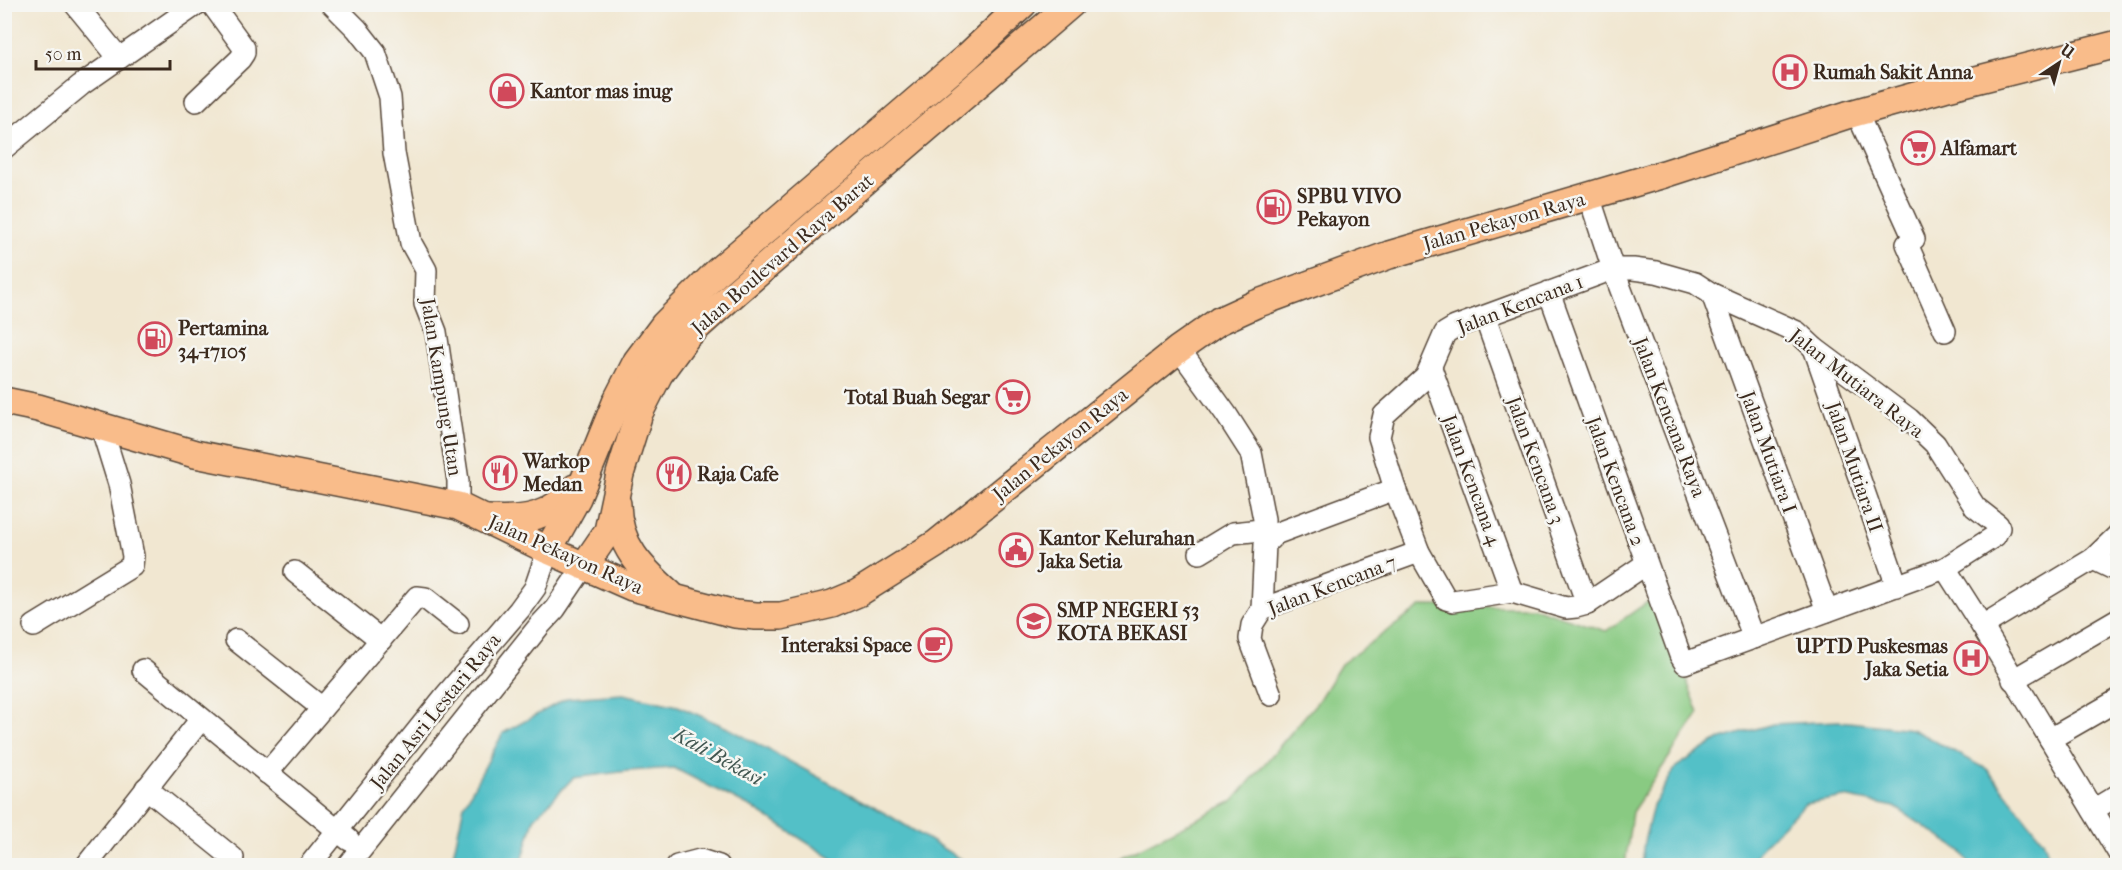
<svg xmlns="http://www.w3.org/2000/svg" width="2122" height="870" viewBox="0 0 2122 870" font-family="'IM FELL French Canon',serif">
<style>
.green{fill:#89ca82;stroke:#627a50;stroke-width:1.5}
.water{fill:#52c0c7;stroke:#467572;stroke-width:1.5}
.lines{fill:none;stroke-linecap:round;stroke-linejoin:round}
.minor-casing{stroke:#564639;stroke-width:24}
.major-casing{stroke:#564639;stroke-width:30}
.minor{stroke:#fff;stroke-width:21}
.major{stroke:#f9bc8a;stroke-width:27}
.labels{text-anchor:middle;stroke-width:5;stroke-linejoin:round;paint-order:stroke}
.poi-label{font-size:20px;font-weight:bold;fill:#3b2a1e;stroke:#f6f6f2;text-anchor:start}
.street-label{font-size:20px;fill:#3b2a1e;stroke:#f6f6f2}
.water-label{font-size:21px;font-style:italic;fill:#425751;stroke:#f6f6f2}
</style>
<rect width="100%" height="100%" fill="#f6f6f2"/>
<filter id="ink" filterUnits="userSpaceOnUse"><feTurbulence type="fractalNoise" baseFrequency=".0167" numOctaves="2"/><feDisplacementMap in="SourceGraphic" scale="12" xChannelSelector="R" yChannelSelector="G"/><feConvolveMatrix kernelMatrix="1 2 1 2 8 2 1 2 1" color-interpolation-filters="sRGB"/></filter>
<filter id="wash" filterUnits="userSpaceOnUse"><feTurbulence type="fractalNoise" baseFrequency=".008" numOctaves="4" result="noise"/><feDisplacementMap in="SourceGraphic" scale="24" xChannelSelector="R" yChannelSelector="G"/><feGaussianBlur stdDeviation="1.35" result="paint"/><feColorMatrix in="noise" values="0 0 0 0 0 0 0 0 0 0 0 0 0 0 0 0 0 1.4 0 .05"/><feComposite in="paint" operator="in"/></filter>
<g filter="url(#wash)">
<rect width="100%" height="100%" fill="#f1e7d1"/>
<polygon class="green" points="1655,597 1699,713 1632,812 1625,865 1104,866 1233,801 1318,701 1341,664 1422,606 1533,607 1606,631"/>
<g class="water">
<polygon points="623,694 678,706 730,729 890,816 970,865 842,865 756,810 674,768 628,771 573,778 534,819 521,865 451,865 464,805 503,733 567,698"/>
<polygon points="1839,721 1912,729 1987,769 2043,840 2052,865 1971,865 1960,850 1895,807 1844,797 1805,804 1765,843 1749,865 1641,865 1644,842 1653,806 1676,767 1718,740 1773,724"/>
</g>
</g>
<g filter="url(#ink)">
<g class="lines">
<g class="minor-casing">
<g id="minor">
<polyline points="75,4 119,58"/>
<polyline points="332,4 357,29 375,52 390,97 394,153 411,243 426,270 425,304 436,332 458,481 458,506"/>
<polyline points="196,101 240,59 244,53 244,48 212,4"/>
<polyline points="1857,113 1914,239 1907,244 1945,331"/>
<polyline points="4,148 81,85 197,4"/>
<polyline points="1589,196 1613,269 1754,638"/>
<polyline points="1549,292 1680,655 1685,663 1945,568 1995,536 1999,528 1998,525 1975,507 1935,444 1909,419 1814,348 1797,332 1712,294 1695,283 1656,272 1633,269 1613,269 1455,327 1445,333 1426,377 1384,415 1379,437 1395,489 1419,552 1446,599 1453,601 1512,592 1566,608 1576,607 1587,604 1646,564"/>
<polyline points="1712,294 1827,611"/>
<polyline points="1485,317 1587,604"/>
<polyline points="1814,348 1897,586"/>
<polyline points="1179,349 1226,414 1251,453 1264,519 1264,526 1261,530 1233,533 1200,553"/>
<polyline points="1431,368 1512,592"/>
<polyline points="2093,559 2118,535"/>
<polyline points="1945,568 1982,626 2118,852"/>
<polyline points="295,572 381,640"/>
<polyline points="1262,609 1265,544 1275,534 1395,489"/>
<polyline points="34,626 132,566 133,556 119,484 101,426"/>
<polyline points="1982,626 2093,559 2118,571"/>
<polyline points="236,640 322,708"/>
<polyline points="143,670 349,840"/>
<polyline points="2013,680 2118,619"/>
<polyline points="1271,695 1250,639 1252,625 1262,609 1419,552"/>
<polyline points="2050,739 2118,700"/>
<polyline points="267,773 417,597 425,598 458,624"/>
<polyline points="146,788 233,858"/>
<polyline points="2093,810 2118,795"/>
<polyline points="86,866 201,719"/>
<polyline points="309,866 446,695 519,610 535,588 548,550"/>
<polyline points="348,866 540,625 555,609 584,566"/>
<polyline points="677,866 700,860 719,866"/>
</g>
</g>
<g class="major-casing">
<g id="major">
<polyline points="4,401 38,408 195,454 458,506 548,550 632,587 735,614 756,616 781,616 832,604 858,593 936,544 1179,349 1219,321 1256,304 1389,255 1664,174 1847,115 1944,88 2118,44"/>
<path d="M617,504C618,546 641,568 670,594"/>
<path d="M488,519C526,521 549,518 575,488"/>
<polyline points="548,550 577,498 617,400 637,361 664,325 718,271 968,56 1023,4"/>
<polyline points="584,566 608,531 620,474 639,413 659,374 687,336 736,292 1071,4"/>
</g>
</g>
<use href="#minor" class="minor"/>
<use href="#major" class="major"/>
</g>
</g>
<defs>
<g id="hospital-ring" transform="scale(1.725)"><circle r="9.5" fill="#f6f6f2" stroke="#d1495b" stroke-width="1.5"/><path d="M-5-5h3v3.5h4V-5h3V5h-3V1.5h-4V5h-3Z" fill="#d1495b"/></g>
<g id="shop-ring" transform="scale(1.725)"><circle r="9.5" fill="#f6f6f2" stroke="#d1495b" stroke-width="1.5"/><path d="M-5-2.5h2.3a2.7 3.5 0 0 1 5.4 0H5L5.5 6h-11ZM-1.5-2.5h3a1.5 2.3 0 0 0-3 0Z" fill="#d1495b"/></g>
<g id="supermarket-ring" transform="scale(1.725)"><circle r="9.5" fill="#f6f6f2" stroke="#d1495b" stroke-width="1.5"/><path d="M-6-5.5h2.5l.6 2H6L4.5 2H-2.5L-4.4-4H-6ZM-1.5 3.2a1.3 1.3 0 1 0 .1 0ZM3 3.2a1.3 1.3 0 1 0 .1 0Z" fill="#d1495b"/></g>
<g id="fuel-ring" transform="scale(1.725)"><circle r="9.5" fill="#f6f6f2" stroke="#d1495b" stroke-width="1.5"/><path d="M-5.5-6h7V0h2V4h1.3V-2.5L3-4.5l.8-.8L6-3V5H2.5V1h-1V6h-7ZM-4.2-4.7v3.2H.2V-4.7Z" fill="#d1495b"/></g>
<g id="restaurant-ring" transform="scale(1.725)"><circle r="9.5" fill="#f6f6f2" stroke="#d1495b" stroke-width="1.5"/><path d="M-5-6h1v4h1v-4h1v4h1v-4h1v5L-1.5 .5V6h-2V.5L-5-1ZM5-6V6H3V1.5H1.5Q1.5-4 5-6Z" fill="#d1495b"/></g>
<g id="civic-ring" transform="scale(1.725)"><circle r="9.5" fill="#f6f6f2" stroke="#d1495b" stroke-width="1.5"/><path d="M-.6-6.5H3V-4.5H.6V-3L4-1V1h2V6H-6V1h2V-1L-.6-3ZM-1.2 2.5V6h2.4V2.5Z" fill="#d1495b"/></g>
<g id="school-ring" transform="scale(1.725)"><circle r="9.5" fill="#f6f6f2" stroke="#d1495b" stroke-width="1.5"/><path d="M0-5L7-2L0 1L-7-2ZM-4 1L0 2.5L4 1V4Q0 6-4 4Z" fill="#d1495b"/></g>
<g id="cafe-ring" transform="scale(1.725)"><circle r="9.5" fill="#f6f6f2" stroke="#d1495b" stroke-width="1.5"/><path d="M-5.5-4.5H6V0H3Q3 3.5 0 3.5H-2.5Q-5.5 3.5-5.5 0ZM3-3.2v2h1.7v-2ZM-6 4.5H4V6H-6Z" fill="#d1495b"/></g>
</defs>
<g fill-rule="evenodd">
<use href="#hospital-ring" x="1790" y="72"/>
<use href="#shop-ring" x="507" y="91"/>
<use href="#supermarket-ring" x="1918" y="148"/>
<use href="#fuel-ring" x="1274" y="207"/>
<use href="#fuel-ring" x="155" y="339"/>
<use href="#supermarket-ring" x="1013" y="397"/>
<use href="#restaurant-ring" x="500" y="473"/>
<use href="#restaurant-ring" x="674" y="474"/>
<use href="#civic-ring" x="1016" y="550"/>
<use href="#school-ring" x="1034" y="621"/>
<use href="#cafe-ring" x="935" y="645"/>
<use href="#hospital-ring" x="1971" y="658"/>
</g>
<g class="labels">
<g class="poi-label">
<text x="1813" y="79">Rumah Sakit Anna</text>
<text x="530" y="98">Kantor mas inug</text>
<text x="1941" y="155">Alfamart</text>
<text x="1297" y="203">SPBU VIVO<tspan x="1297" dy="23">Pekayon</tspan></text>
<text x="178" y="335">Pertamina<tspan x="178" dy="23">34-17105</tspan></text>
<text x="990" y="404" text-anchor="end">Total Buah Segar</text>
<text x="523" y="468">Warkop<tspan x="523" dy="23">Medan</tspan></text>
<text x="697" y="481">Raja Cafe</text>
<text x="1039" y="545">Kantor Kelurahan<tspan x="1039" dy="23">Jaka Setia</tspan></text>
<text x="1057" y="617">SMP NEGERI 53<tspan x="1057" dy="23">KOTA BEKASI</tspan></text>
<text x="912" y="652" text-anchor="end">Interaksi Space</text>
<text x="1948" y="653" text-anchor="end">UPTD Puskesmas<tspan x="1948" dy="23">Jaka Setia</tspan></text>
</g>
<g class="street-label">
<text transform="translate(1504 221) rotate(-16)" y="7">Jalan Pekayon Raya</text>
<text transform="translate(782 254) rotate(-41)" y="7">Jalan Boulevard Raya Barat</text>
<text transform="translate(1520 304) rotate(-21)" y="7">Jalan Kencana 1</text>
<text transform="translate(1857 383) rotate(38)" y="7">Jalan Mutiara Raya</text>
<text transform="translate(442 387) rotate(81)" y="7">Jalan Kampung Utan</text>
<text transform="translate(1670 417) rotate(69)" y="7">Jalan Kencana Raya</text>
<text transform="translate(1060 444) rotate(-39)" y="7">Jalan Pekayon Raya</text>
<text transform="translate(1769 452) rotate(70)" y="7">Jalan Mutiara I</text>
<text transform="translate(1536 460) rotate(70)" y="7">Jalan Kencana 3</text>
<text transform="translate(1855 467) rotate(71)" y="7">Jalan Mutiara II</text>
<text transform="translate(1472 480) rotate(70)" y="7">Jalan Kencana 4</text>
<text transform="translate(1616 481) rotate(70)" y="7">Jalan Kencana 2</text>
<text transform="translate(566 554) rotate(24)" y="7">Jalan Pekayon Raya</text>
<text transform="translate(1332 585) rotate(-21)" y="7">Jalan Kencana 7</text>
<text transform="translate(435 711) rotate(-51)" y="7">Jalan Asri Lestari Raya</text>
</g>
<g class="water-label">
<text transform="translate(718 756) rotate(29)" y="7">Kali Bekasi</text>
</g>
</g>
<rect width="2122" height="870" fill="none" stroke="#f6f6f2" stroke-width="24"/>
<g transform="translate(2059 63) rotate(36)" stroke="#f6f6f2" stroke-width="4.5" paint-order="stroke">
<path d="M0-4.5L10 22L0 15L-10 22Z" fill="#3b2a1e"/>
<text y="-9" font-size="16" font-weight="bold" text-anchor="middle" fill="#3b2a1e">U</text>
</g>
<path d="M36 60v9h134v-9" fill="none" stroke="#3b2a1e" stroke-width="3"/>
<text x="45" y="60" font-size="18" fill="#3b2a1e" stroke="#f6f6f2" stroke-width="4.5" paint-order="stroke">50 m</text>
</svg>
